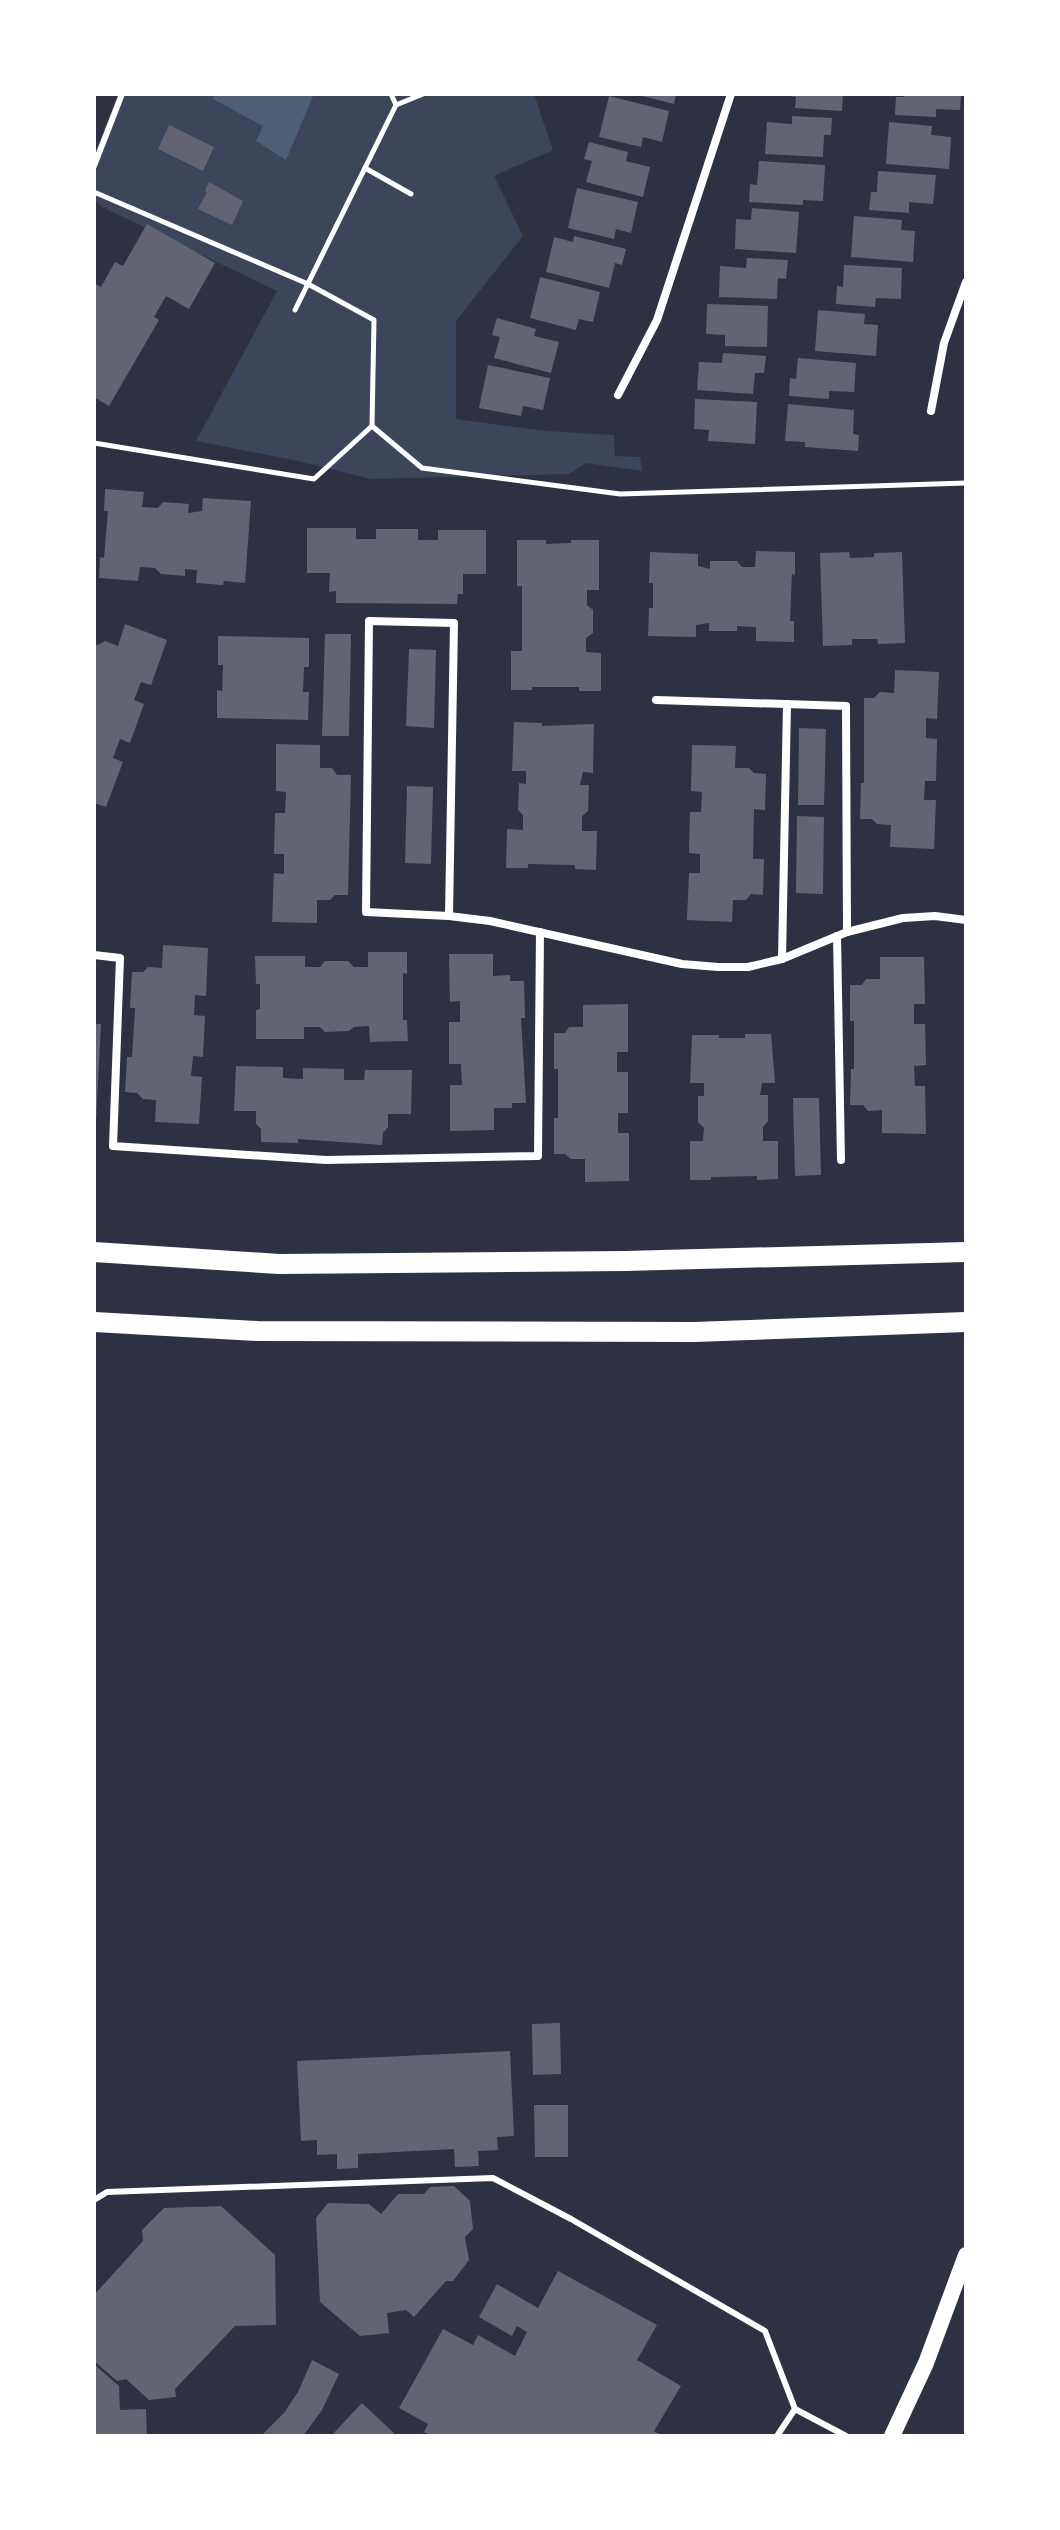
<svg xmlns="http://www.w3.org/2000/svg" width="1060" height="2530" viewBox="0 0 1060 2530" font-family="'PT Sans Narrow',sans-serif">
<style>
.green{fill:#3c4559}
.water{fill:#4f5d75}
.building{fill:#626471}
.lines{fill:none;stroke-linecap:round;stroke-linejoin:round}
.path{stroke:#fff;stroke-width:5}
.service{stroke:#fff;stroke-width:6}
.minor{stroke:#fff;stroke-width:8}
.secondary{stroke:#fff;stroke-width:16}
.primary{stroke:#fff;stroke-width:20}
</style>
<rect width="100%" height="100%" fill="#2d3142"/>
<polygon class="green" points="118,94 534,94 553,150 494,176 523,236 456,321 456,419 546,431 614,435 615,456 640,457 642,471 586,463 569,474 371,479 298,461 196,441 277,291 102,207 94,199 94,156"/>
<polygon class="water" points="216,94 314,94 286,160 256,141 263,126 213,99"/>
<g class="building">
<polygon points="635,94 676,94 674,104"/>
<polygon points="790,94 843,94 842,111 795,108 796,97 790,96"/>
<polygon points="904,94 961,94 960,110 936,109 936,117 895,115 896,97 904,97"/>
<polygon points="609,96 669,111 662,142 643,137 641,147 599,137"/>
<polygon points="792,116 832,118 831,135 824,135 823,157 765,154 767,122 792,124"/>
<polygon points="889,122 932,126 931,135 951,137 949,169 886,164"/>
<polygon points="169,125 214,147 203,171 158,149"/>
<polygon points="589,142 628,152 626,161 650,167 643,197 586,182 592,161 584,159"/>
<polygon points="759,161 825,165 823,201 803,200 803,205 749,202 750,184 757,185"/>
<polygon points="878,171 936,175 933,204 909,202 909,213 869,210 871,192 877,192"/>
<polygon points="209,182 243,201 232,225 198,209 207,192 205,191"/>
<polygon points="577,188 638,202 631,233 616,229 614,239 568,228"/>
<polygon points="752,208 799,212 796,253 735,249 736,219 751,220"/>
<polygon points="854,216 902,220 901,230 915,231 913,262 851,257"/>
<polygon points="147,224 215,263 189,309 166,296 154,317 159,320 109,406 94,397 94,283 101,287 115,262 123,266"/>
<polygon points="574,236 626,249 622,265 615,263 609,288 546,272 554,237 573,242"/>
<polygon points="747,258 788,260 786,279 778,278 777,299 719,297 720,266 746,268"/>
<polygon points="844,265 902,268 901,299 876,298 875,307 836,304 837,286 843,287"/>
<polygon points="540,277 600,292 593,322 579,319 576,330 530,318"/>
<polygon points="707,304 768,306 767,347 725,346 725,335 706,334"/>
<polygon points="818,310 865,314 864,324 878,325 876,356 815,351"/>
<polygon points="497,318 536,329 534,336 559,342 551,373 494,358 500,337 492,335"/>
<polygon points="723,353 766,356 764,373 755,373 753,394 697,390 699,362 722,363"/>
<polygon points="798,358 856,363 854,392 829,391 829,399 789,396 790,378 796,379"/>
<polygon points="488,365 550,378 543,410 523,406 521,416 479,408"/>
<polygon points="695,399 757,402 755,444 708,441 709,430 694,429"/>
<polygon points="788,404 854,410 853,434 859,435 858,451 805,447 805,442 785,441"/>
<polygon points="105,489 144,492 142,507 158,508 163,502 189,504 188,513 202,511 203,498 251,501 245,583 224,581 223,585 196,583 197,570 185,569 185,576 161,574 155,568 140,567 138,581 99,578 100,557 104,558 108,511 104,511"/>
<polygon points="307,528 356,528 356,539 376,539 376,529 418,529 418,540 438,540 438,530 486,530 486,574 463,574 463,594 458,594 457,604 336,603 336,591 329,592 330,573 307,573"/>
<polygon points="517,540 546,540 546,544 571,543 571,540 599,540 599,590 587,590 587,605 593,610 593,633 586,638 586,652 601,653 601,691 579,691 579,687 532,687 532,690 511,690 511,651 522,651 522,586 517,586"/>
<polygon points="756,551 795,552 795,575 792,574 790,621 794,621 794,642 756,641 756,627 737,626 737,631 709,631 709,623 696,625 696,637 648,636 649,608 653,608 653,583 649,583 650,552 698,554 698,566 710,569 710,561 737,561 742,567 755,567"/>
<polygon points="849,552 850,558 874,557 874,553 902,552 905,643 878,644 877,639 852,639 852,645 823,646 820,553"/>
<polygon points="125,624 167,640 151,685 141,682 134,700 144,704 130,743 120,739 113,758 123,762 106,807 94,803 94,644 98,645 105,641 118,646"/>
<polygon points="325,634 351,634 349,736 322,736"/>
<polygon points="218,636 309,638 309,667 304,667 303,692 309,692 308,720 217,718 217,690 222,691 223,665 218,665"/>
<polygon points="409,649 436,650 434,728 406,726"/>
<polygon points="895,670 939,672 937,719 926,718 926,738 937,739 936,781 925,781 924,800 936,800 934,849 890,847 891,825 877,824 872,819 860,819 861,783 864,783 864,698 874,698 880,692 894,693"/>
<polygon points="514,722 542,723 542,726 594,724 593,773 583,772 580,785 589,785 588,811 582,816 582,831 597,831 596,870 575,869 575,865 528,864 528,868 506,868 507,829 523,830 523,815 518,810 519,783 526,784 526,771 512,771"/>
<polygon points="799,728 826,729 824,805 798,805"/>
<polygon points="276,744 320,745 320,768 332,768 337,775 351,775 348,895 335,895 330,900 317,900 317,923 272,922 274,873 284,874 284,854 274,854 275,813 285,813 286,792 276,791"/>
<polygon points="692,745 736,746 735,768 749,768 754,773 766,774 765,810 754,809 753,859 764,859 763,895 751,894 746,900 733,900 732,922 687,920 689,873 700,873 700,854 689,853 690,812 701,812 702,792 691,791"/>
<polygon points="407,786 433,787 431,864 405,863"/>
<polygon points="797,816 824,817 823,894 796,893"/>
<polygon points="163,945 208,948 206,996 195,995 194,1015 205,1016 203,1057 193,1056 191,1076 202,1077 199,1124 155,1122 156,1100 143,1099 137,1093 125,1092 127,1057 132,1057 135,1008 130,1008 132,972 143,972 148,967 162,968"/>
<polygon points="368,952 407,952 407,974 403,973 403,1020 407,1020 408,1041 370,1042 369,1026 354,1027 349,1031 325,1032 320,1027 304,1027 304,1039 256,1039 256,1010 260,1009 260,984 256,984 255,956 305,956 305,967 320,967 325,961 348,961 354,967 368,967"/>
<polygon points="449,954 493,954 493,976 510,975 510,981 524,981 525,1018 521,1018 526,1103 512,1103 512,1108 494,1108 494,1130 450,1131 450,1085 462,1085 461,1064 449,1064 449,1022 460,1022 460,1001 450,1002"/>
<polygon points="880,957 924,957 925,1004 914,1004 914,1024 925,1024 926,1065 914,1066 915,1086 925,1086 926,1134 882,1133 882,1110 868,1111 863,1105 850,1105 851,1069 854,1069 854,1021 850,1021 850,985 862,985 866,979 880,979"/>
<polygon points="628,1004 628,1052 617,1052 617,1072 628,1072 628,1113 618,1113 618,1133 629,1133 629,1181 585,1182 585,1159 571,1159 565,1154 554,1154 554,1118 558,1118 558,1069 554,1069 554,1033 565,1033 569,1027 583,1027 583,1005"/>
<polygon points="94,1024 101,1024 96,1122 94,1122"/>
<polygon points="745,1034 771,1034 775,1083 762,1083 760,1095 768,1095 768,1121 763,1127 763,1141 778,1141 778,1179 757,1180 757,1176 711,1177 711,1180 690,1180 690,1141 703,1141 704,1128 698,1122 698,1096 704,1096 704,1083 690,1083 692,1035 719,1035 719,1038 745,1038"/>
<polygon points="236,1066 283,1067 283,1078 303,1079 303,1068 344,1069 344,1080 364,1080 365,1070 412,1070 411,1114 388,1114 388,1127 383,1133 382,1145 298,1139 298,1143 261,1142 261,1129 256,1124 256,1111 234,1111"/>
<polygon points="793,1098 819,1098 821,1175 795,1176"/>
<polygon points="560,2023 561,2074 533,2075 532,2024"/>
<polygon points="510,2051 514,2136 497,2137 498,2150 478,2151 479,2166 455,2167 454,2149 358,2154 358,2168 337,2169 337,2154 317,2155 317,2140 301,2141 297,2061"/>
<polygon points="534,2105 568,2105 568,2157 535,2157"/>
<polygon points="454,2186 470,2201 473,2229 465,2237 469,2260 453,2281 446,2281 414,2317 406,2310 387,2313 389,2333 360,2336 320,2302 316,2218 328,2203 369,2204 381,2214 398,2194 424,2194 430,2187"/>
<polygon points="221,2206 275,2255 276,2325 235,2326 175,2389 176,2397 149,2400 126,2379 117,2381 94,2361 94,2295 143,2241 142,2230 164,2208"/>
<polygon points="558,2271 657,2325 637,2360 681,2386 654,2431 662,2436 432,2436 424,2432 428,2424 399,2408 443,2329 473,2345 478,2335 515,2356 527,2332 517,2326 512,2336 479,2317 497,2284 538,2308"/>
<polygon points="312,2360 339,2374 322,2410 303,2436 261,2436 284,2413 298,2392"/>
<polygon points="94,2364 119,2386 120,2410 146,2409 147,2436 94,2436"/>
<polygon points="362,2403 397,2436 331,2436"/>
</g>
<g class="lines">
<g class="path">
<polyline points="391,94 396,105 423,94"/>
<polyline points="365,168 411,194"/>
<polyline points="94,192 308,284 374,320 372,426"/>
<polyline points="295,310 396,105"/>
<polyline points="94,443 314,479 372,426 422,468 620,494 966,483"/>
</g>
<g class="service">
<polyline points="94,166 122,94"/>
<polyline points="94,2200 107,2192 493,2178 571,2219 765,2331 795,2409 846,2436"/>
<polyline points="777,2436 795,2409"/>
</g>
<g class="minor">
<polyline points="618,395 657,320 731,94"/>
<polyline points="931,411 944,343 966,282"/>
<polyline points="656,700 846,706 847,932"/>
<polyline points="449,916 454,623 369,621 366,912 449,916 490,921 682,964 718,967 748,967 782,959 847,932 903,918 935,916 966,920"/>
<polyline points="837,936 841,1160"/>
<polyline points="94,955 120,958 113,1146 326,1160 538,1156 540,932"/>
<polyline points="782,959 787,704"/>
</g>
<polyline class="secondary" points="892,2436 926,2363 966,2255"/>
<g class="primary">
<polyline points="94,1252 279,1264 625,1261 966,1252"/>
<polyline points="94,1322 258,1331 694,1332 966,1322"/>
</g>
</g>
<rect width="1060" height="2530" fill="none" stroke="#ffffff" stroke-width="192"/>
</svg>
